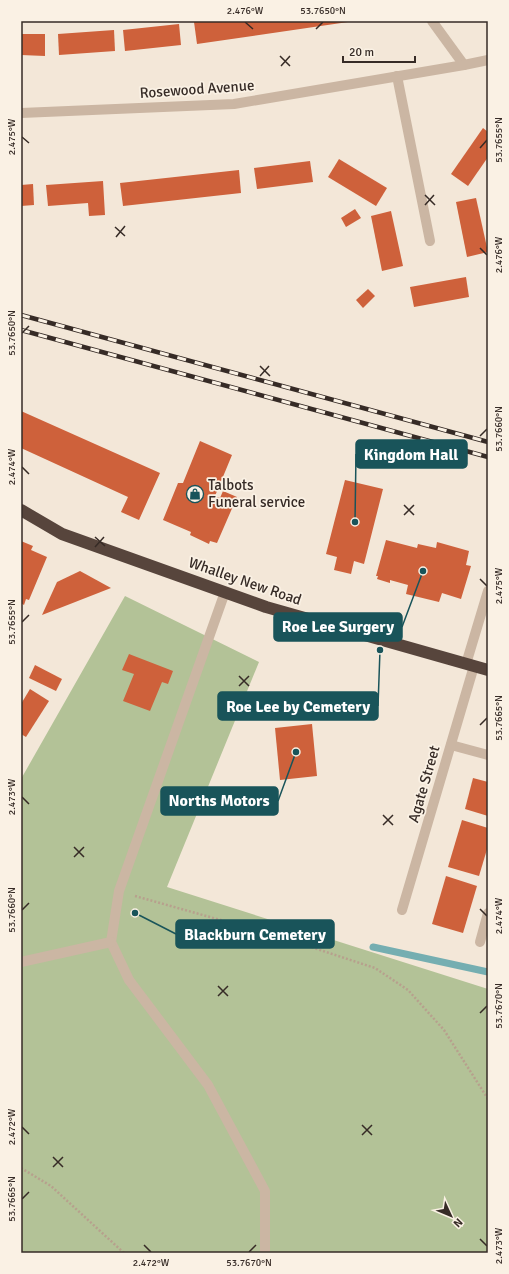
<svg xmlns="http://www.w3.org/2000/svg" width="509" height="1274" viewBox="0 0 509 1274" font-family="Signika,sans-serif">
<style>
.green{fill:#b3c297}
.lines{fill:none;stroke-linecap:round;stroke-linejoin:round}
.stream{stroke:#75aeb1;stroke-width:7}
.building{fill:#ce613b}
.path{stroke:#b7a08d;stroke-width:2.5;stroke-dasharray:2 2;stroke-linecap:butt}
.minor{stroke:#cbb6a3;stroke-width:10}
.highway{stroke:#57453c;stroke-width:12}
.rail-casing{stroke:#362b26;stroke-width:4.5}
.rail{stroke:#faf1e4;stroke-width:3;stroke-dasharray:9;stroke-linecap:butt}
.ticks{fill:none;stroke:#362b26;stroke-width:1.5}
.labels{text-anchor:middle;stroke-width:3.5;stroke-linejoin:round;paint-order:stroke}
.street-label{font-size:15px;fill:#362b26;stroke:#faf1e4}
.poi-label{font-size:15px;fill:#362b26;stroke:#faf1e4;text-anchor:start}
.leader{fill:none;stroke:#19545a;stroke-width:1.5}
.callout-dot{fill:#19545a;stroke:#faf1e4;stroke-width:1.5}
.callout{fill:#19545a;stroke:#19545a;stroke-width:1.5}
.callout-label{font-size:16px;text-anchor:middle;font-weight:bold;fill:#fff}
.neatline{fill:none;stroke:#362b26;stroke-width:1.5}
.ticks-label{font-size:10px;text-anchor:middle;fill:#362b26}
</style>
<rect width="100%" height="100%" fill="#f3e7d8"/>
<polygon class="green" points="125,596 259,662 167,887 488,989 488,1253 21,1253 21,779"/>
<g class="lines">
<polyline class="stream" points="373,947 488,972"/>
</g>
<g class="building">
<polygon points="199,21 348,21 348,22 197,44 194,22"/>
<polygon points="179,24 181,45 125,51 123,30"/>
<polygon points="114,30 115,51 59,55 58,34"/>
<polygon points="21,34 45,34 45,56 21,55"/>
<polygon points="483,128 488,132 488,157 468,186 451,174"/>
<polygon points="339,159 387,188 376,206 328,177"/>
<polygon points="310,161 313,182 257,189 254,168"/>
<polygon points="239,170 241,193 123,206 120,183"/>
<polygon points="103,181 105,215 89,216 88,203 48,206 46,185"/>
<polygon points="33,184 34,205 21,206 21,185"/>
<polygon points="476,198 488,252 467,257 456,202"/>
<polygon points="355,209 361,218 346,227 341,218"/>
<polygon points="391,211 403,266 382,271 371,216"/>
<polygon points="466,277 469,297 414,307 410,287"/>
<polygon points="368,289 375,296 363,308 356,300"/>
<polygon points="21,411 160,473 139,520 121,512 128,497 21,448"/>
<polygon points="200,441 232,455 215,496 220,498 223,491 237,497 217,543 210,541 209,544 190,535 191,532 163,520 178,483 183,483"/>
<polygon points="345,480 383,489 364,564 354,561 351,574 334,570 337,557 326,554"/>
<polygon points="386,540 417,548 418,544 436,548 437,542 469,551 466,565 471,566 461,599 442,593 439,602 406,594 408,585 390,580 390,583 377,579 378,576 376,576"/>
<polygon points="21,541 33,546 31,550 47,557 29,600 26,599 24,605 21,603"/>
<polygon points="80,571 111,588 42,615 57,582"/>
<polygon points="129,654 173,671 168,684 162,682 150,711 123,701 134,674 122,670"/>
<polygon points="35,665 62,679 56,691 29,678"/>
<polygon points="30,689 49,701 26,737 21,734 21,704"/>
<polygon points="312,724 317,776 280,780 275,728"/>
<polygon points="473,778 488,782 488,816 465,809"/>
<polygon points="462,820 488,828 488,846 479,876 448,867"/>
<polygon points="446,876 477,886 463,933 432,924"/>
</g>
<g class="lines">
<g class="path">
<polyline points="135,896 274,935 375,968 408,990 444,1030 488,1099"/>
<polyline points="21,1168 51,1186 124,1253"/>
</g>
<g class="minor">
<polyline points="432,21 464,65"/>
<polyline points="397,76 430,241"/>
<polyline points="21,113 234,104 464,65 488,60"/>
<polyline points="225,592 119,891 111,942 129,980 208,1085 265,1191 265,1253"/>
<polyline points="466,664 488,591"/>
<polyline points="451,745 488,755"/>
<polyline points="402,910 474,666"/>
<polyline points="480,942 488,913"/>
<polyline points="21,962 111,942"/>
</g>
<polyline class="highway" points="21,510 62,534 266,607 488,670"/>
<g class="rail-casing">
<g id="rail">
<polyline points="21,315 488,442"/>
<polyline points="21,330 488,457"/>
</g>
</g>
<use href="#rail" class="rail"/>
</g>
<path class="ticks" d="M245,22L253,29M316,29L323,22M280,56L290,66M281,66L290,56M22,137L29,143M480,148L487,140M425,195L435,205M425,205L434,195M115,227L125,236M116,237L125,226M480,248L487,255M22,333L29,326M260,366L270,376M260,376L269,366M480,436L487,429M22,467L29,474M404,505L414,515M404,515L414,505M95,537L105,546M95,547L104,537M480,579L487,586M22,622L29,615M239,676L249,686M239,686L249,676M480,725L487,718M22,797L29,804M383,815L393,825M383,825L393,815M74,847L84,857M74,857L84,847M480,909L487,916M22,910L29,903M218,986L228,996M218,996L228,986M480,1013L487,1006M362,1125L372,1135M22,1127L29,1134M362,1135L372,1125M53,1157L63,1167M53,1167L63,1157M22,1199L29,1192M480,1239L487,1246M144,1245L151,1252M249,1252L256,1245"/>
<defs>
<g id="shop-ring" transform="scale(0.9)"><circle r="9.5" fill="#faf1e4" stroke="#19545a" stroke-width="1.5"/><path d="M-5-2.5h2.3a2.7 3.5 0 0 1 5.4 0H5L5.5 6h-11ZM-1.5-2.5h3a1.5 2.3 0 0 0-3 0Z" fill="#19545a"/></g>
</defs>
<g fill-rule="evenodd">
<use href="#shop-ring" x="195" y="494"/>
</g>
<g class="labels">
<g class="street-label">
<text transform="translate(197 89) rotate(-4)" y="5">Rosewood Avenue</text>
<text transform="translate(245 581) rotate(19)" y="5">Whalley New Road</text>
<text transform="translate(424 784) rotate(-74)" y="5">Agate Street</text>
</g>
<g class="poi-label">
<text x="208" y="490">Talbots<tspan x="208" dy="17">Funeral service</tspan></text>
</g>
</g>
<path class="leader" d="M355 522L356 454M423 571L402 627M380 650L378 706M296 752L278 801M135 913L176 934"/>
<g class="callout-dot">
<circle cx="355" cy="522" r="4"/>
<circle cx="423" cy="571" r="4"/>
<circle cx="380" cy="650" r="4"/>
<circle cx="296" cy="752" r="4"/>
<circle cx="135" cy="913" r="4"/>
</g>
<g class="callout">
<rect x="356" y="440" width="111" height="28" rx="4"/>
<rect x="274" y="613" width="128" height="28" rx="4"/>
<rect x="218" y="692" width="160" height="28" rx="4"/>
<rect x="161" y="787" width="117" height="28" rx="4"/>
<rect x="176" y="920" width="158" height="28" rx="4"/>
</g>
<g class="callout-label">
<text x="411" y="460">Kingdom Hall</text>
<text x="338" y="632">Roe Lee Surgery</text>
<text x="298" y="712">Roe Lee by Cemetery</text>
<text x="219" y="806">Norths Motors</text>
<text x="255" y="940">Blackburn Cemetery</text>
</g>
<rect width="509" height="1274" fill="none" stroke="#faf1e4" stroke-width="44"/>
<g transform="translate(451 1216) rotate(134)" stroke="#faf1e4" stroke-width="3" paint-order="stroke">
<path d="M0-3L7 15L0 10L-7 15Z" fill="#362b26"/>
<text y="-6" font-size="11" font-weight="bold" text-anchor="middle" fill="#362b26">N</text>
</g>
<path d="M343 56v6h72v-6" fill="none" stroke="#362b26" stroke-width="2"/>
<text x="349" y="56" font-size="12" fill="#362b26" stroke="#faf1e4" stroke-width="3" paint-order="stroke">20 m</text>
<rect x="22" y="22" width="465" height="1230" class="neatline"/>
<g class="ticks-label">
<text x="245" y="14">2.476°W</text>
<text x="323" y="14">53.7650°N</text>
<text transform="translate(11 137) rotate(-90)" y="4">2.475°W</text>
<text transform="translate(498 140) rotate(-90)" y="4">53.7655°N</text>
<text transform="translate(498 255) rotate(-90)" y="4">2.476°W</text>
<text transform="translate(11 333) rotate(-90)" y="4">53.7650°N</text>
<text transform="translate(498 429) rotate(-90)" y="4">53.7660°N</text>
<text transform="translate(11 467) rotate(-90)" y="4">2.474°W</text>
<text transform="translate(498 586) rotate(-90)" y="4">2.475°W</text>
<text transform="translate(11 622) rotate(-90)" y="4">53.7655°N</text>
<text transform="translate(498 718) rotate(-90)" y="4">53.7665°N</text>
<text transform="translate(11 797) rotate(-90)" y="4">2.473°W</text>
<text transform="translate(11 910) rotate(-90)" y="4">53.7660°N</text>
<text transform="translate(498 916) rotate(-90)" y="4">2.474°W</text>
<text transform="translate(498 1006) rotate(-90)" y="4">53.7670°N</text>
<text transform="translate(11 1127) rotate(-90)" y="4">2.472°W</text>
<text transform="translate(11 1199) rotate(-90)" y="4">53.7665°N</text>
<text transform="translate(498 1246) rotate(-90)" y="4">2.473°W</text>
<text x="151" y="1266">2.472°W</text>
<text x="249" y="1266">53.7670°N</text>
</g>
</svg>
